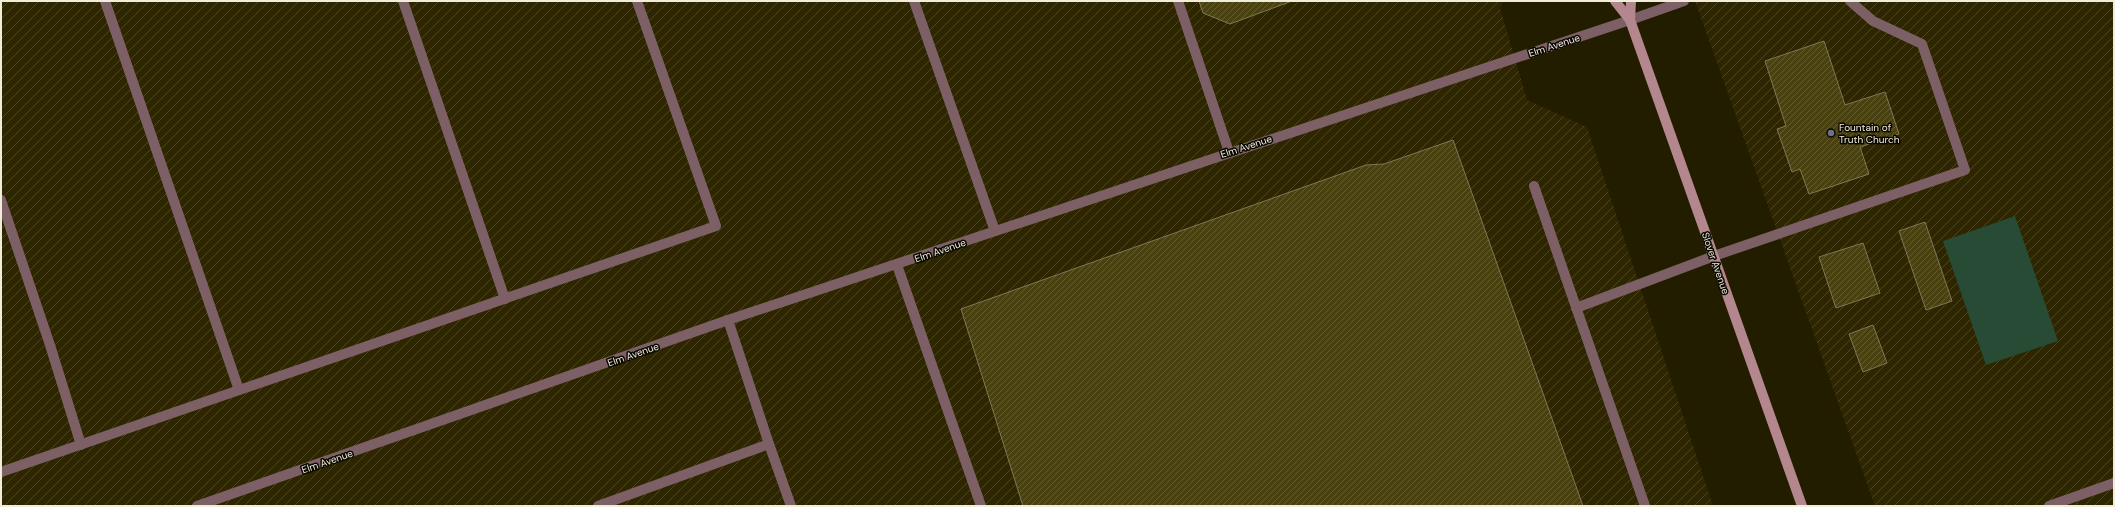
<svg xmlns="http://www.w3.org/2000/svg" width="2115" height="507" viewBox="0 0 2115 507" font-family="'DM Sans',sans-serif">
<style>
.industrial{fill:url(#industrial-furrows)}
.pitch{fill:#274b35}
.building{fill:url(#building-hatch);stroke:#7f7857}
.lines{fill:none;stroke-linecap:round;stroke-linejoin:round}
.service{stroke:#7d6065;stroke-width:10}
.minor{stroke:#7d6065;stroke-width:10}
.tertiary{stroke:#7d6065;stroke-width:10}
.secondary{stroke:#b4878e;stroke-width:10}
.worship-dot{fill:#6b7280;stroke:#0a0700;stroke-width:1.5}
.labels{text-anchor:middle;stroke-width:3;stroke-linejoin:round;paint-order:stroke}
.street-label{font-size:10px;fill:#f0eddb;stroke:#0a0700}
.poi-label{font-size:10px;fill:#f0eddb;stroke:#0a0700;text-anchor:start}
</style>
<defs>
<pattern id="industrial-furrows" width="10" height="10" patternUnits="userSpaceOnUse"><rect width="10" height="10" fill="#2e2600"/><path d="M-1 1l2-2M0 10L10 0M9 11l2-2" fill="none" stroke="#4d4625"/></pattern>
<pattern id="building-hatch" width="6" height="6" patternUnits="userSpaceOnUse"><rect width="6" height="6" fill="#4a4111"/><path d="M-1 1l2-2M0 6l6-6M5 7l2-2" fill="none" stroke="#645d33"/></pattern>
</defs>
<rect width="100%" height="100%" fill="#231d00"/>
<g class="industrial">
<polygon points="1,1 1504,1 1500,8 1527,100 1587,127 1713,506 1,506"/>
<polygon points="1695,1 2114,1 2114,506 1875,506"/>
</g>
<polygon class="pitch" points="2015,216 2058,341 1986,365 1943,241"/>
<g class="building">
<polygon points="1199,1 1292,1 1230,24 1203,13"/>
<polygon points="1824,41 1845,105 1885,92 1899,134 1860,147 1869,174 1809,194 1800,169 1792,172 1777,129 1786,126 1765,61"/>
<polygon points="1453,140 1583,506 1023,506 961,309 1366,165 1384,164"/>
<polygon points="1925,222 1952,301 1926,310 1899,231"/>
<polygon points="1863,243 1880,293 1836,308 1819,257"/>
<polygon points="1873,325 1887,363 1863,372 1849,334"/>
</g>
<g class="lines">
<g class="service">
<polyline points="105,1 239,390"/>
<polyline points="403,1 505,299"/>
<polyline points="914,1 995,231"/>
<polyline points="1178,1 1229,152"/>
<polyline points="1534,186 1645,506"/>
<polyline points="1,200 50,345 81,445"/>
<polyline points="897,265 981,506"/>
<polyline points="1576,308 1714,256 1965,170 1922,44 1873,21 1850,1"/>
<polyline points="728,320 769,444"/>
<polyline points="1,472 716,226 637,1"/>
<polyline points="598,506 769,444 791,506"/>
<polyline points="2049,506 2114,483"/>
</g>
<polyline class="minor" points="1630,20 1684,1"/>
<polyline class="tertiary" points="197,506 728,320 1630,20"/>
<g class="secondary">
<polyline points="1615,1 1630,20 1802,506"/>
<polyline points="1630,20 1631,1"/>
</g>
</g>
<circle class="worship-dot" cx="1831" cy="133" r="4"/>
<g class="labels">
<g class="street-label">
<text transform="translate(1554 45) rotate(-18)" y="4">Elm Avenue</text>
<text transform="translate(1246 146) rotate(-18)" y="4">Elm Avenue</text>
<text transform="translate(940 250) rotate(-19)" y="4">Elm Avenue</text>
<text transform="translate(1716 263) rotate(71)" y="4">Slover Avenue</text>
<text transform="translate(633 354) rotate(-19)" y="4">Elm Avenue</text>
<text transform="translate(327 461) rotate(-19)" y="4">Elm Avenue</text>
</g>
<g class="poi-label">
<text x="1839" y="131">Fountain of<tspan x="1839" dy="12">Truth Church</tspan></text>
</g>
</g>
<rect width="2115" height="507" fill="none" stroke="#f0eddb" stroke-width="4"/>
</svg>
